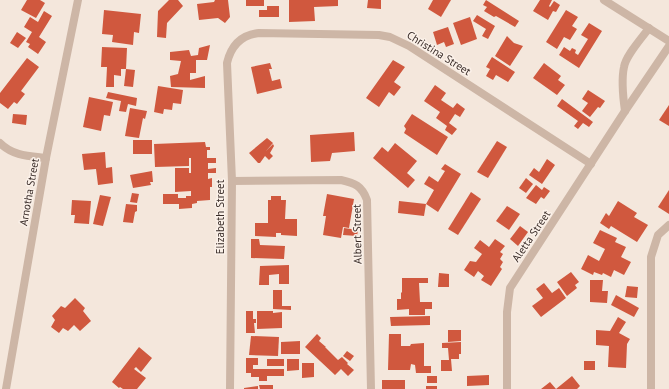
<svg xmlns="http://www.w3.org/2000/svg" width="669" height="389" viewBox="0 0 669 389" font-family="'PT Sans',sans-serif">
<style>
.building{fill:#d0583e}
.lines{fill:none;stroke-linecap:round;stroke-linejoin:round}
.street{stroke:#cdb6a6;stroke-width:8}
.labels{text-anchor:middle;stroke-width:3;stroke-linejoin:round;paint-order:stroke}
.street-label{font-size:11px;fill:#392c28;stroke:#fbf1e9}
</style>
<rect width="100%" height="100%" fill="#f4e7dc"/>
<g class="building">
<polygon points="27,0 40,0 45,3 36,18 21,10"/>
<polygon points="169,0 178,0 183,6 167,23 166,38 157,37 158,11"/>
<polygon points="215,0 228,0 230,17 225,23 218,18 199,20 197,4 214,2"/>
<rect x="246" y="0" width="18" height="6"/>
<polygon points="289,0 338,0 338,6 314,7 315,21 289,22"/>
<polygon points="368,0 381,0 381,9 367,8"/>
<polygon points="433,0 451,0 441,17 428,9"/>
<polygon points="486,0 519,21 515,27 496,16 494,17 484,11 487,7 483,5"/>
<polygon points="540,0 552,0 549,6 550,7 554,1 560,5 556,12 553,11 548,20 533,11"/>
<polygon points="267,6 279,6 279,17 259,17 259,10 267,10"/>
<polygon points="104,10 141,14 139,33 134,32 133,45 112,42 113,35 102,34"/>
<polygon points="566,10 578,17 572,26 577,29 570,40 564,37 557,49 546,42"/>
<polygon points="44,11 52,16 39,37 46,42 38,54 28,47 30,44 26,42 32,32 24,27 30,17 38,22"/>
<polygon points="477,15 495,26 488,39 482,36 486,29 473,21"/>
<polygon points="470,17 477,39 461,45 453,23"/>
<polygon points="589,23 602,31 579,68 559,55 564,47 570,51 572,48 576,50 575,53 578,55 588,39 581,35"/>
<polygon points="448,27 454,44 446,47 444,42 437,45 433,32"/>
<polygon points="17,32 26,38 18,48 10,43"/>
<polygon points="507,36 514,43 523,46 510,66 495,56"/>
<polygon points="210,45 207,60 196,60 196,73 190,73 190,80 205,76 205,88 171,87 170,76 178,74 181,61 170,60 170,52 189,50 191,56 198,55 199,48"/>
<polygon points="102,47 127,48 126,69 121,69 121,76 114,75 114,87 106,87 107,67 101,67"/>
<polygon points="492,57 515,72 508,82 496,75 493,80 486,76 490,69 486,67"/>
<polygon points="27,58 39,67 21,91 25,94 17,104 14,102 8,109 0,103 0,93"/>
<polygon points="393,60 405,67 394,82 401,87 394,96 389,92 379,107 366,98"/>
<polygon points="270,63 272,69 269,69 272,81 280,79 282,88 257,94 251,67"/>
<polygon points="544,63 561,76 558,80 565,85 557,95 533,78"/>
<polygon points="126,69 135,70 133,87 124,86"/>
<polygon points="435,85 446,93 441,100 453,108 457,103 465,109 460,117 455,114 449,123 457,129 452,135 445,130 447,126 436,118 440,112 424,101"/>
<polygon points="158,86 183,90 181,104 173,103 172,110 164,109 163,114 154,112"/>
<polygon points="588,90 605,101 600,108 598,107 590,117 582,111 588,103 582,99"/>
<polygon points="108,92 137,98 136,106 128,104 126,112 119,111 121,101 106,98"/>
<polygon points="89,97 113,102 110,116 104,115 101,131 83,127"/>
<polygon points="562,99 593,122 589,127 583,123 578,129 574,126 578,121 557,106"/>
<polygon points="669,105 669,126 659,120"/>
<polygon points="130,108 147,111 145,119 143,118 139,138 125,136"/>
<polygon points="13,114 27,115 26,125 12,123"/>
<polygon points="412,114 448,137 437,155 404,133 406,129 404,126"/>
<polygon points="354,132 355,151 332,153 330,161 311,162 310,135"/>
<polygon points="267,138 273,143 266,151 273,144 274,146 270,153 273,156 269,160 265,156 260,163 258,163 249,153"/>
<rect x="133" y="140" width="19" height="14"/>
<polygon points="497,141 507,147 488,178 477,172"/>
<polygon points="205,142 206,147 210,147 210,150 207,150 207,158 216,158 216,163 208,163 208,169 216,168 216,173 208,173 208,179 212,178 212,187 210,187 210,200 197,201 197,203 192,204 192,208 179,209 179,204 163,204 163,194 178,194 178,198 186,198 186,196 191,196 191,191 175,192 175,168 189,168 189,173 191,173 191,158 189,158 189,166 155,167 154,144"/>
<polygon points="395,143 417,161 407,173 415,180 408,188 373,158 382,147 388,152"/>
<polygon points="105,152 106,168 112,167 113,183 98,185 96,169 84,170 82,154"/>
<polygon points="547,159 555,165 542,184 529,175 534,168 539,172"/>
<polygon points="445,164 461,174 438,212 426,204 434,190 424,184 429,176 438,182 445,171 441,169"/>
<polygon points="152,171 153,182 150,182 151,185 133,188 130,175"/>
<polygon points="526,178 533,184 526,193 519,188"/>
<polygon points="536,185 542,190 544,187 550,191 544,199 541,197 536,204 526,198"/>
<polygon points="669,190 669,214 658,207"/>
<polygon points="471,192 481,199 458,235 448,229"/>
<polygon points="132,193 139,194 137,203 130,202"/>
<polygon points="327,194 354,199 349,228 343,227 341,238 323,235 326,216 323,216"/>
<polygon points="100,195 111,197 103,226 93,224"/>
<polygon points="271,196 281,196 281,200 286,200 285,219 297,219 297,236 281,235 281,233 276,233 276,237 255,236 255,223 268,223 268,200 271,200"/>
<polygon points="72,200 91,201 89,224 74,223 75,215 71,215"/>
<polygon points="399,201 426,204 424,216 398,213"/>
<polygon points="618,201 637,213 634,217 648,225 637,242 611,226 609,229 600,223 606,213 609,216"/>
<polygon points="126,204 137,205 137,211 135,212 133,223 123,222"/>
<polygon points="507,206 520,214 509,230 496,221"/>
<polygon points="520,226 528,232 518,246 510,239"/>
<polygon points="344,228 358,230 357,236 343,235"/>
<polygon points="600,230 617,238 615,242 626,247 621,257 631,262 624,275 614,270 611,277 603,273 602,275 594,272 593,275 581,269 588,255 599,261 605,249 593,243"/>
<polygon points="251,239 259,239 260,245 285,246 284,259 251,258"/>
<polygon points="495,239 505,246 500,252 503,254 500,259 503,262 500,267 502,269 491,286 481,280 484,276 478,271 474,277 464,270 470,261 476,262 482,254 474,248 480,240 489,247"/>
<polygon points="289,265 289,284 279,284 279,274 269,275 269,285 259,285 260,266"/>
<polygon points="571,272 579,282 575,285 577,288 567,296 557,282"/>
<polygon points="439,273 449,274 449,287 438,287"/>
<polygon points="402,278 428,278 428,283 419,283 420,302 432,302 432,309 425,309 425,315 409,315 409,309 397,310 397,299 401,299 401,293 402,292"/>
<polygon points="590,280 603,280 602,291 608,291 607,303 590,302"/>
<polygon points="544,283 552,293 559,288 566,298 541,317 532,306 543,298 536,289"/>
<polygon points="627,286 638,287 637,298 625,297"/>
<polygon points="273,290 282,290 282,306 291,306 291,310 273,309"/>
<polygon points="616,295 639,308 634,317 611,305"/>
<polygon points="75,298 85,308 83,311 91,321 80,331 74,325 68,331 63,328 59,333 51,327 55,320 52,316 61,306 65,308"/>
<polygon points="246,311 253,311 253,319 256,319 256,323 254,323 255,333 246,333"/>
<polygon points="257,311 273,311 273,313 282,312 282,328 257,329"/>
<polygon points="430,316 430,325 391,326 390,317"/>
<polygon points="618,317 626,322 619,333 630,339 627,344 626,368 608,367 609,346 596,345 596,330 610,331"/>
<polygon points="448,330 461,330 461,341 448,342"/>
<polygon points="317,334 321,338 319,341 326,347 325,347 338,360 342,357 348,363 347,364 354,370 348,376 341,369 335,375 305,347"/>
<polygon points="389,334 401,334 401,346 410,346 411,344 424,343 424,366 431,366 431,373 416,373 415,365 411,364 410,370 388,370"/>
<polygon points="251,336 279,337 278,356 249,355"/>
<polygon points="300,341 300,354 281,354 281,342"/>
<polygon points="461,342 461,354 459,354 459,359 451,359 452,371 441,371 441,360 449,360 448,348 442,348 442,343"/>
<polygon points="139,347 152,358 141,372 136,367 134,369 146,378 137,389 123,389 120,387 119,388 112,382"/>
<polygon points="347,351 354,356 350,361 343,356"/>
<polygon points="246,358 258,358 258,365 253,365 253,369 284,369 284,376 267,376 267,381 259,381 259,377 251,377 251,373 246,373"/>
<rect x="267" y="359" width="17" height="7"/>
<polygon points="287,359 299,359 299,370 287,371"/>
<rect x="584" y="361" width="11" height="9"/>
<polygon points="302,363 314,363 314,377 302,378"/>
<polygon points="489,375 489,385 467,386 467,376"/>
<rect x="427" y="376" width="10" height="7"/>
<polygon points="572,376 580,386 577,389 541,389 550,382 556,389"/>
<rect x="382" y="380" width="23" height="9"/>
<polygon points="259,385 273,385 273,389 260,389"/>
<polygon points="258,386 258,389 244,389 244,388"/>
<rect x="426" y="386" width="11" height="3"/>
</g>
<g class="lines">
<g class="street">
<polyline points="604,0 669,41"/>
<path d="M625,111C623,97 621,81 624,67C626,55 642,38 649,28"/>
<path d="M0,143C13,156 29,156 46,158"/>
<path d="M232,181L341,180C355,183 362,186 367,200L371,389"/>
<polyline points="6,389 46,158 78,0"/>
<path d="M230,389L232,181L227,63C231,46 241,35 259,33L379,35L390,37L409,46L591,164"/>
<polyline points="507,389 507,312 510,288 625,111 669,46"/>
<polyline points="651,389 651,257 658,235 669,225"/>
</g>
</g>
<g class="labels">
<g class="street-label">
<text transform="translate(439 53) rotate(32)" y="4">Christina Street</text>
<text transform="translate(29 192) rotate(-80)" y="4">Arnotha Street</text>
<text transform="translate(220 217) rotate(-90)" y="4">Elizabeth Street</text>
<text transform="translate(357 234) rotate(-91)" y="4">Albert Street</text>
<text transform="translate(531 236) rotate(-56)" y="4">Aletta Street</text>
</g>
</g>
</svg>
